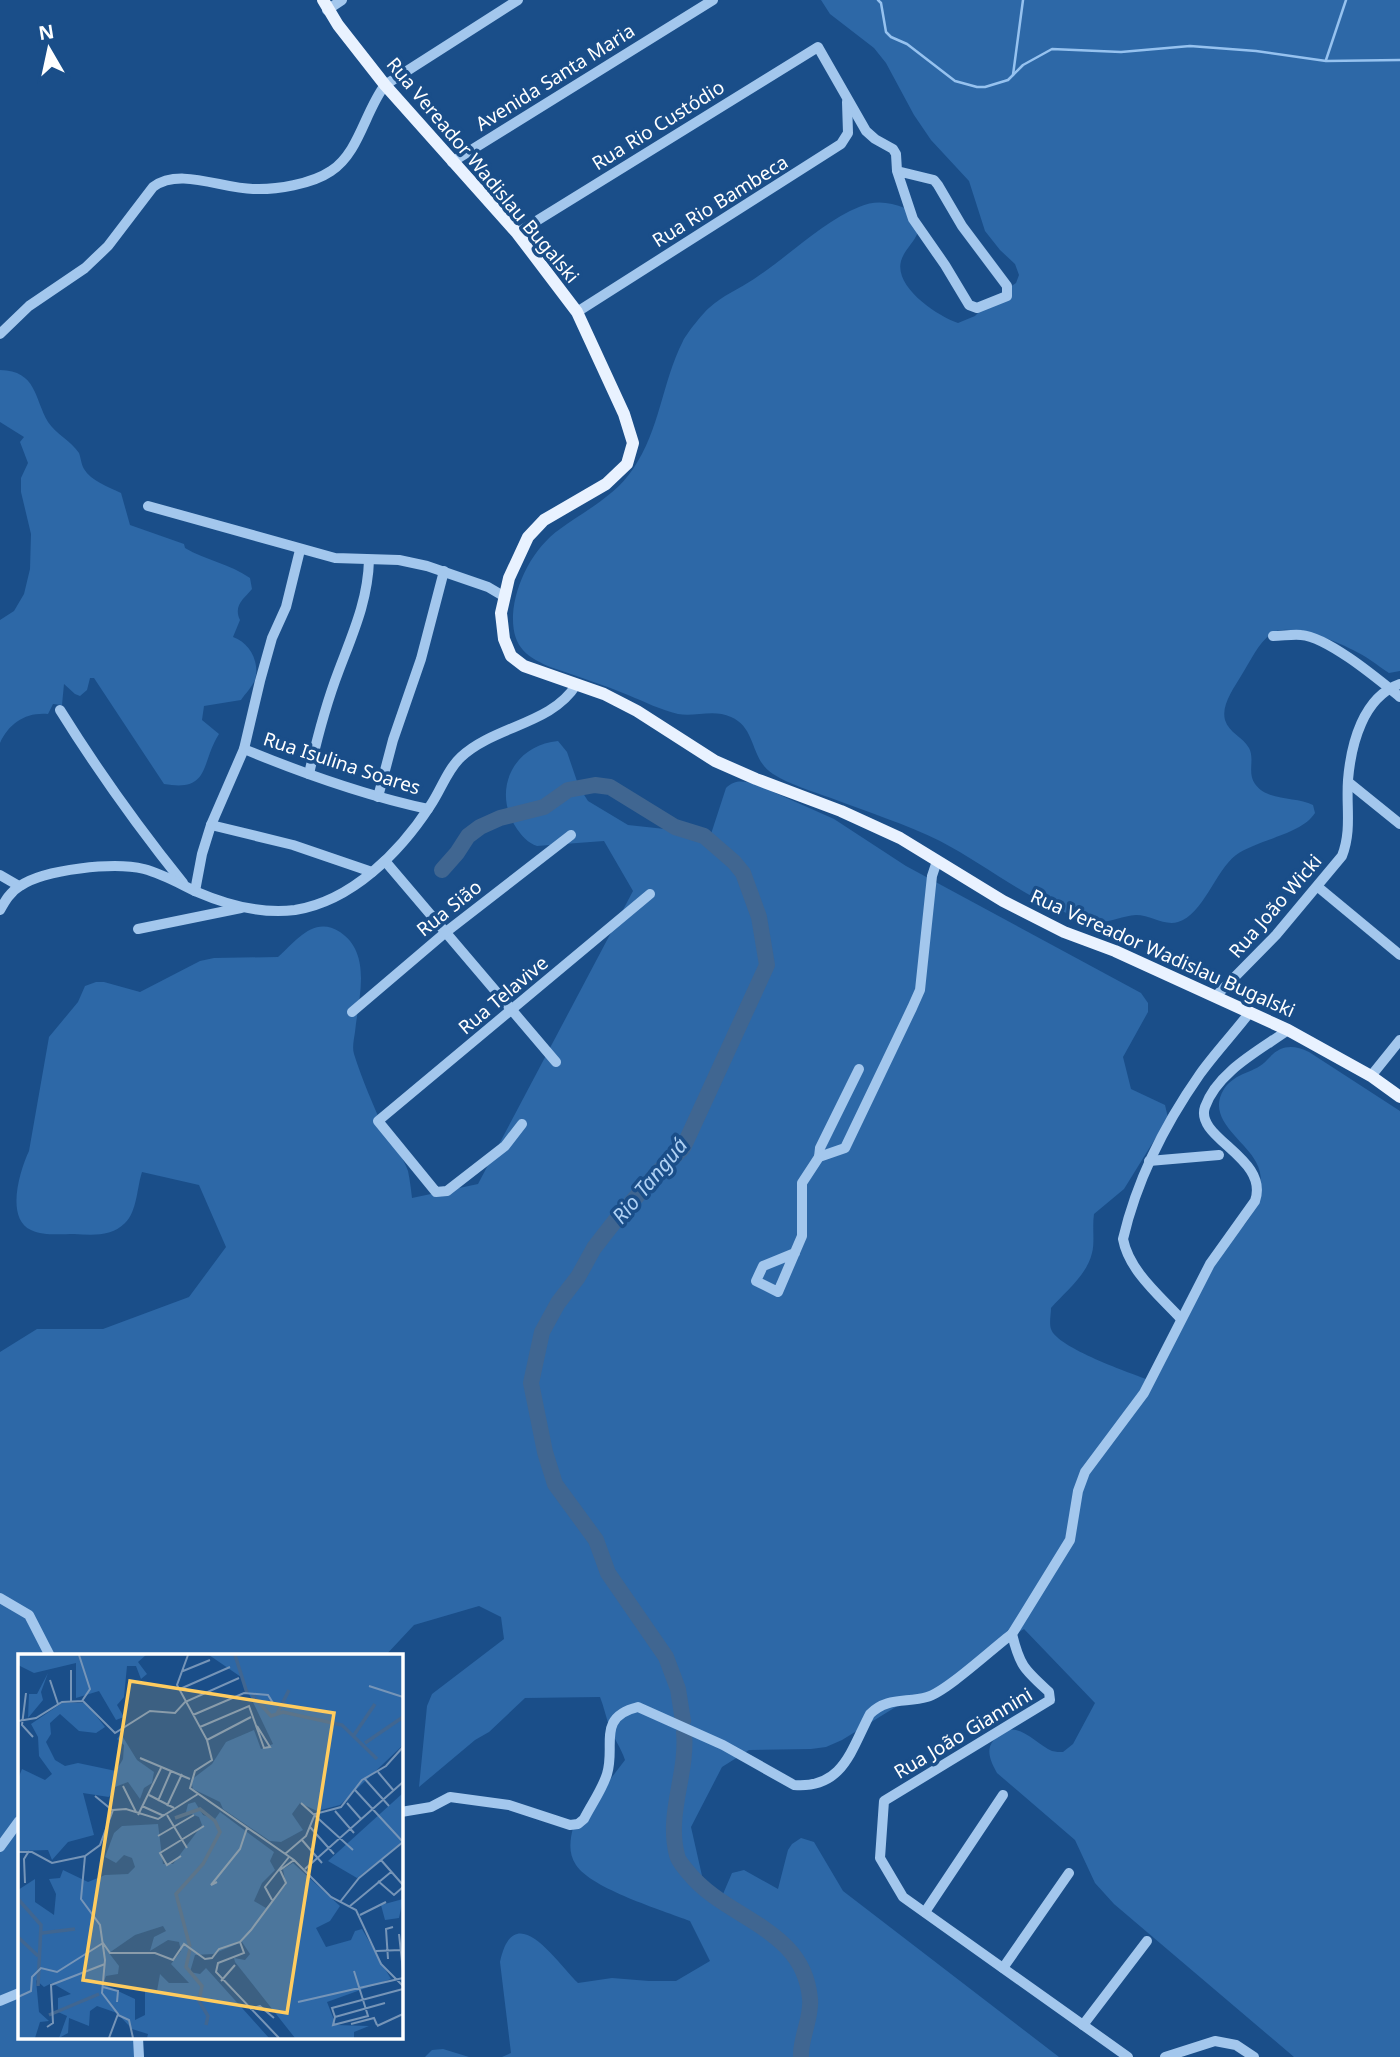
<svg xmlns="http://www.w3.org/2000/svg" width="1400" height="2057" viewBox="0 0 1400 2057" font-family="'Noto Sans',sans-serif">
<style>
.green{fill:#2d68a7}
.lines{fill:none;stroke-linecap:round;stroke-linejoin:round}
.stream{stroke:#96c2ef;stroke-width:2.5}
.river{stroke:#406691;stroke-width:16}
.minor{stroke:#a3c7ed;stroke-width:10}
.major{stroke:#e9f2ff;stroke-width:12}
.labels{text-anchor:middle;stroke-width:7;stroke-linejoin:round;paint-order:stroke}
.street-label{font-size:19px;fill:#fff;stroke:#1a4e89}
.water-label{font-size:21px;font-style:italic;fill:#afd1f4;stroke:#1a4e89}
.inset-river{fill:none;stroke:#406691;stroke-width:3.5}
.inset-road{fill:none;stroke:#7695b8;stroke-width:2}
.view{fill:#ffcc5f;fill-opacity:0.15;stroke:#ffcc5f;stroke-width:3.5}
.inset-edge{fill:none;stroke:#fff;stroke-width:3.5}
</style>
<rect width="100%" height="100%" fill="#1a4e89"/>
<g class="green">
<path d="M821,0H1400V671L1389,673C1377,665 1366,656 1353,650C1337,641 1288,622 1272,633C1258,643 1250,662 1241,676C1234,688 1221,705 1225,720C1229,733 1243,737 1249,748C1255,759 1247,773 1255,784C1268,802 1296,796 1313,805L1315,813C1301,835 1258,839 1236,855C1215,871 1203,915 1178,922C1164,926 1151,915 1136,915C1120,916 1107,925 1090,921C1034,906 990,867 940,841C905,824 868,812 831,798C811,791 791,785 773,774C750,760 757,728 731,717C714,709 695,717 678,714C661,710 645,702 628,695C604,685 579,677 553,668C526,657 512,647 513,615C515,583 534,547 560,529C586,510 615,496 633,469C660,430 662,382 683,341C687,333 703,313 709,308C723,295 739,289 754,279C786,258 824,221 859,207C875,200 889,202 905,208L918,232C914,243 904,250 901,261C894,287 937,316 958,323L975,316L992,299L1016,283L1019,275L1015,264L1000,250L985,231L969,181L931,140L914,115L886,63L874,48L830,14Z"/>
<path d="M0,370C37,371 34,398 48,422C56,434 71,441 79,453C81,458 81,464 84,469C91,481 109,487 121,493L130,525L184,544L185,548C205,560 230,564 250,578L252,589C244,599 233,605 240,620L233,637C250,643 260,662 255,680C252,687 245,694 241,700L204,706L202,720L219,734C200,764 211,792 164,784L94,678H90L87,690L80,696L75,694L64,684L62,705L53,704L48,714C26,712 9,723 0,743V620L14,611L24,594L30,569L31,534L21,492V478L28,463L20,442L24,437L0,422Z"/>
<path d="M558,741L567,752L579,787L588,801L628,825L711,834L726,788C735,779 744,781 755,784L834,819L906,866L1141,993L1148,1003V1012L1123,1057L1131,1089L1165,1105L1168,1118L1124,1189L1094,1214C1092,1227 1095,1242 1092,1253C1087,1275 1065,1292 1051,1308C1051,1314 1049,1323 1051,1329C1057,1348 1131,1373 1151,1381C1164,1355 1176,1330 1189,1304C1195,1292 1201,1278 1208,1266C1223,1243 1247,1230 1257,1203C1262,1190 1263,1174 1256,1162C1245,1140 1205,1119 1224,1089C1235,1072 1256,1073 1267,1060C1280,1045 1292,1044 1309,1052L1400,1111V2057H1294L1114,1904L1095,1883L1075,1840L997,1773C992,1764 985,1751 993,1741C1013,1713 1035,1744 1052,1751C1056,1752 1059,1752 1063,1752L1073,1744L1095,1703L1024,1629L978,1657L944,1688L899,1705L842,1740L826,1747L811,1749L749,1750L722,1767L691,1827L705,1889L723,1894L732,1873L744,1870L778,1889L788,1850L792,1844L801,1838L814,1842L843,1891L1059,2057H502L511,2053L500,1962C514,1897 555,1960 578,1983L612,1978L649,1981H676L710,1961L690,1921C662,1910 592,1889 576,1865C568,1853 570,1840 573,1828L625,1760C621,1748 613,1737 609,1726C606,1717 604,1707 600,1697L525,1698L489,1732L475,1740L419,1787L427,1706L432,1694L504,1639L501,1617L479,1606L414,1625L385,1656H19V2038H141L138,2057H0V1352L37,1329H103L189,1297L226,1247L199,1185L142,1172C137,1187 137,1212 125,1223C111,1237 92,1235 74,1234C61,1234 43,1236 31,1230C5,1218 20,1170 29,1151L49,1037L78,1002L85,986L96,982H104L140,992L200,961L214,958L278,957C296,941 314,915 340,932C373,954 358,1000 355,1032C354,1039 352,1047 354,1054C362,1079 373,1105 384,1129C391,1143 403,1156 408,1171C410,1180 411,1190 412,1198L478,1184L633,891L604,841L537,846C528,843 522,836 517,829C491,791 513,745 558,741Z"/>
<polygon points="443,2049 469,2057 425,2057 432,2050"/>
</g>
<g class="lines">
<g class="stream">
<polyline points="878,0 881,3 886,32 891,37 907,44 955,81 977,87 985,87 1008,80 1023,65 1052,49 1121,52 1190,46 1256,51 1326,61 1400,60"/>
<polyline points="1326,60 1346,0"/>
<polyline points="1013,75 1023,0"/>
</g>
<g class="river">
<polyline points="442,870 457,853 468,836 480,827 500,818 544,807 568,790 595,785 610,787 675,827 704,836 734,862 743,873 759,917 767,965 683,1148 659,1171 615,1221 594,1248 578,1277 558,1303 542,1332 531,1383 545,1452 555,1484 596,1540 608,1573 666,1657 678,1689 683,1721"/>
<path d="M684,1732C688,1774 666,1813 677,1855C678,1861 684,1867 688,1872C726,1920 804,1927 810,1999C812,2018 800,2038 801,2057"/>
</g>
<g class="minor">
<polyline points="327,10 342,0"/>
<polyline points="452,162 713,0"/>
<polyline points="517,233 818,47 866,131 875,139 893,149 896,154 897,171 913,219 945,265 969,305 977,308 1007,296 1007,286 962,226 938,185 934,180 897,171"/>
<polyline points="577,312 841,144 848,133 847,102"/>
<path d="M0,334L29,306L85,268L108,246L153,187C180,167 222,189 253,189C276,190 312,184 331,171C359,153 365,111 385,85L518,0"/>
<polyline points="148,506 335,558 399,560 427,566 488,587 505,597"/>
<path d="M1273,636C1282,636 1293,634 1301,635C1328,637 1379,680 1400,697"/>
<path d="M60,710C98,771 138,827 183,883"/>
<path d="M244,749C302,773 367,796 428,809"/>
<path d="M309,774C317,738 326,704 339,670C353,633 368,600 369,560"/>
<polyline points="1348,782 1400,824"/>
<polyline points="378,797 393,740 421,659 444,571"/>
<polyline points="211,825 293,845 372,872"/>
<polyline points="385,861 556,1062"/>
<polyline points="0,875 19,886"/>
<polyline points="1318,887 1400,955"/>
<polyline points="195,891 202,854 211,825 244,749 260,681 272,638 286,607 300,550"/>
<path d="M0,910C5,901 10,892 20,886C45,869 114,862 144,869C163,874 180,884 197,892C227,905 262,914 295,910C352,901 400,852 430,806C441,790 447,770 461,757C494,726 552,724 576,685"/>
<polyline points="138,929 241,908"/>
<path d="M1216,996L1276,935L1342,856C1352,830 1346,807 1348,780C1351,744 1363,697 1400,684"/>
<polyline points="352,1012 446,932 571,835"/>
<polyline points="1371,1076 1400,1040"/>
<polyline points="522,1124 505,1146 447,1191 436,1192 378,1121 650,894"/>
<polyline points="819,1157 820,1148 859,1069"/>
<polyline points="1149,1161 1219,1155"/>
<polyline points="795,1253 763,1266 756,1281 778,1292 802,1236 802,1183 819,1157 845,1148 912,1008 920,990 932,876 937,861"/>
<path d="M1181,1319C1160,1296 1129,1271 1123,1239C1137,1179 1165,1124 1200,1074C1215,1053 1234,1033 1250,1012"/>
<polyline points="0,1598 29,1615 50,1656"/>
<path d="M401,1812L431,1807L450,1797L509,1805L570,1825L578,1824L584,1819C591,1805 602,1790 607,1774C616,1746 596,1717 638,1707L723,1745L794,1785C843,1789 851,1750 870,1714C887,1697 906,1703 927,1697C946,1692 993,1648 1012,1634"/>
<polyline points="0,1847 19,1821"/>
<polyline points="925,1912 1003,1795"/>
<polyline points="1003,1968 1069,1873"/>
<polyline points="0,2001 19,1993"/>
<polyline points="1083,2025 1147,1941"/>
<polyline points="138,2038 139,2057"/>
<path d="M1128,2057L903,1897L880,1858L884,1801L1050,1700L1049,1692C1025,1670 1020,1667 1012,1634L1070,1540L1078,1491L1085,1472L1144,1393L1210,1264L1255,1201C1270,1158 1194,1138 1205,1107C1217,1072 1260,1050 1288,1030"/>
<polyline points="1165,2057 1215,2041 1236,2045 1254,2057"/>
</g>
<polyline class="major" points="323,0 338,25 385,85 517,233 577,312 624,414 633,443 627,464 606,484 544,520 528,537 509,578 501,613 504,639 511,656 524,666 604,694 637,711 715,761 756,779 841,811 900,838 1003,901 1064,932 1115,951 1288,1030 1371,1076 1400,1097"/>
</g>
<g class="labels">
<g class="street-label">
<text transform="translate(555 77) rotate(-32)" y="7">Avenida Santa Maria</text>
<text transform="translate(658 125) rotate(-32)" y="7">Rua Rio Custódio</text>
<text transform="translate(483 170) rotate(50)" y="7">Rua Vereador Wadislau Bugalski</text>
<text transform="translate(720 201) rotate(-32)" y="7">Rua Rio Bambeca</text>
<text transform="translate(342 763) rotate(18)" y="7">Rua Isulina Soares</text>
<text transform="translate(1275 906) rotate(-49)" y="7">Rua João Wicki</text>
<text transform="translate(449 908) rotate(-39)" y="7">Rua Sião</text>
<text transform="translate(1163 953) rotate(24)" y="7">Rua Vereador Wadislau Bugalski</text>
<text transform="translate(503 995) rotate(-40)" y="7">Rua Telavive</text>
<text transform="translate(963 1733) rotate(-31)" y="7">Rua João Giannini</text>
</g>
<g class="water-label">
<text transform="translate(650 1181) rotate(-50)" y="7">Rio Tanguá</text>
</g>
</g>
<g transform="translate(18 1654)">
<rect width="385" height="385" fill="#1a4e89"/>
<path d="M0,1H128L120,8L129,20L123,25L118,12H109L106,43L99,51L106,63L98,66L81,37L58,44V9L16,19L0,11ZM191,1H385V91L322,151L299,157L282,149L274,160L285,176L263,188L252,187L205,155L202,148L175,135L173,126L194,110L208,88L236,76L243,95L255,90L223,23ZM30,19L23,38L25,46L10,64L11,40H19ZM44,49H68L87,73L78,79L61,77L42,60L32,69L33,80L28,88L37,106L47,112L60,109L98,117L105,105L106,91L99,85L103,80L119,106L136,118L134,129L126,134L122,145L110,128L97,133L91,143L65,139L76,181L50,188L34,206L30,196L0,197V125L4,115L27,126L34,120L21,102L20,83L13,70ZM385,139V188L339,224L310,207ZM177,148L185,161L197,165L202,158L256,198L252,207L257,216L244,229L236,247L248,254L268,231L265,215L275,209L322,252L312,267L298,274L308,293L333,286L337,277L344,275L373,325L309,348L318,371L351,372L336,378V384H277L217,308L216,304L227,306L232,300L224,288L195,300L177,301L172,318L182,320L188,314L251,384H129L130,380L114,375L99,359L79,352L72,357L71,372L51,364L50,379L41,384L49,362L40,358V344L53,340L34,329L26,333L18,326L21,358L31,367L22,368L17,384H0V236L17,225V248L36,261L38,240L31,225L42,224L45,216L70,228L87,221L110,220L117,213L114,204L106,201L98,209L87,203L96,179L104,172L140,170L145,210H155L184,171L181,163L168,158L170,150ZM145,272L148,277L136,283L132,297L150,286L161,288L163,297L153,310L171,329H151L142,320L139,337L127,336V361L117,366V345L85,330L88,322L100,320L101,312L91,299L117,281ZM385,245L381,264L367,266L363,251Z" fill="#2d68a7" fill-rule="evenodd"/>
<path class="inset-river" d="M217,1L229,39M234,41L253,62L265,58L324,71L359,105M259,60L271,36M336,81L357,50M347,89L385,63M157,164L182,155L197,167L202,178L185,210L158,240L172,293M0,245L23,271L20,332M24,279L57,275M0,283L20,302M172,295L168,313L184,332L181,347L190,362L188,371M31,361L81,340"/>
<path class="inset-road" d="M61,1L72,35L64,47M170,1L159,31L189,86L194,106L177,117L172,134L276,206L313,243L338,256L363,310L385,332M165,17L192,6M32,26L40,50M351,32L385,43M162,35L212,13M8,39L4,71L15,83M53,47V16M175,61L226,39L250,41L255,49M0,67L18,64L44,48L65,47L97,79L132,57L157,59L167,48L221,24M182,73L231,52L246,94L252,93L239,72M189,86L233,63M122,104L172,125M360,118L376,137M346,124L371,152M105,132L118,158M337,136L385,188M131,141L156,154M77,142L94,156M140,147L153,117M283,149L335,196M329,149L343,165M124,152L146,162M149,152L164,120M317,157L336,179M120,161L143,114M149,161L169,194M292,173L316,200M140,182L176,161M284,186L304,209M0,198H14L34,209L67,202L82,191L95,156L108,155L140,165L180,140M267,200L288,182L297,160L323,153L344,126L368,112L385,93M67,202L63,245L82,271L87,306L84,339L100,360L91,384M163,202L149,211L142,199L186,172M363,206L385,231M287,215L385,128M360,227L376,241L385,233M199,228L193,231L222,195L229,174M7,229L6,205L11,197M254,246L247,233L271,203M322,248L341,224L385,188M332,252L373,218M342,261L368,248M381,280L385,317M222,288L226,299L200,309L198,318L261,384M358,297L383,296M370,305L368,275L375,273M203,327L217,311M85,333L100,337L99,348M0,343L13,337L14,323L23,314L39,318L85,289L92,299H137L155,306L166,290L187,305L194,304L201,295L222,288L233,276L268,229L262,216L276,206M280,348L385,324M232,355L242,352L256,364M100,361L111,366L115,384M317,363L315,371L350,362L336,317M317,363L314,354L385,335M317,363L367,349M333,370L356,364L359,371M359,372L385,360M29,373L35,369L33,331L87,310"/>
<path class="view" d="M112,27L316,59L269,359L65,326Z"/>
<rect width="385" height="385" class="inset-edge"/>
</g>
<g transform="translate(49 49) rotate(351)" stroke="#1a4e89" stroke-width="5" paint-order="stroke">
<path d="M0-5L12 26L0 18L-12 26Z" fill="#ffffff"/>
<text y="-10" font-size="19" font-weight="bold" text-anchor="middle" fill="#ffffff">N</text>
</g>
</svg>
